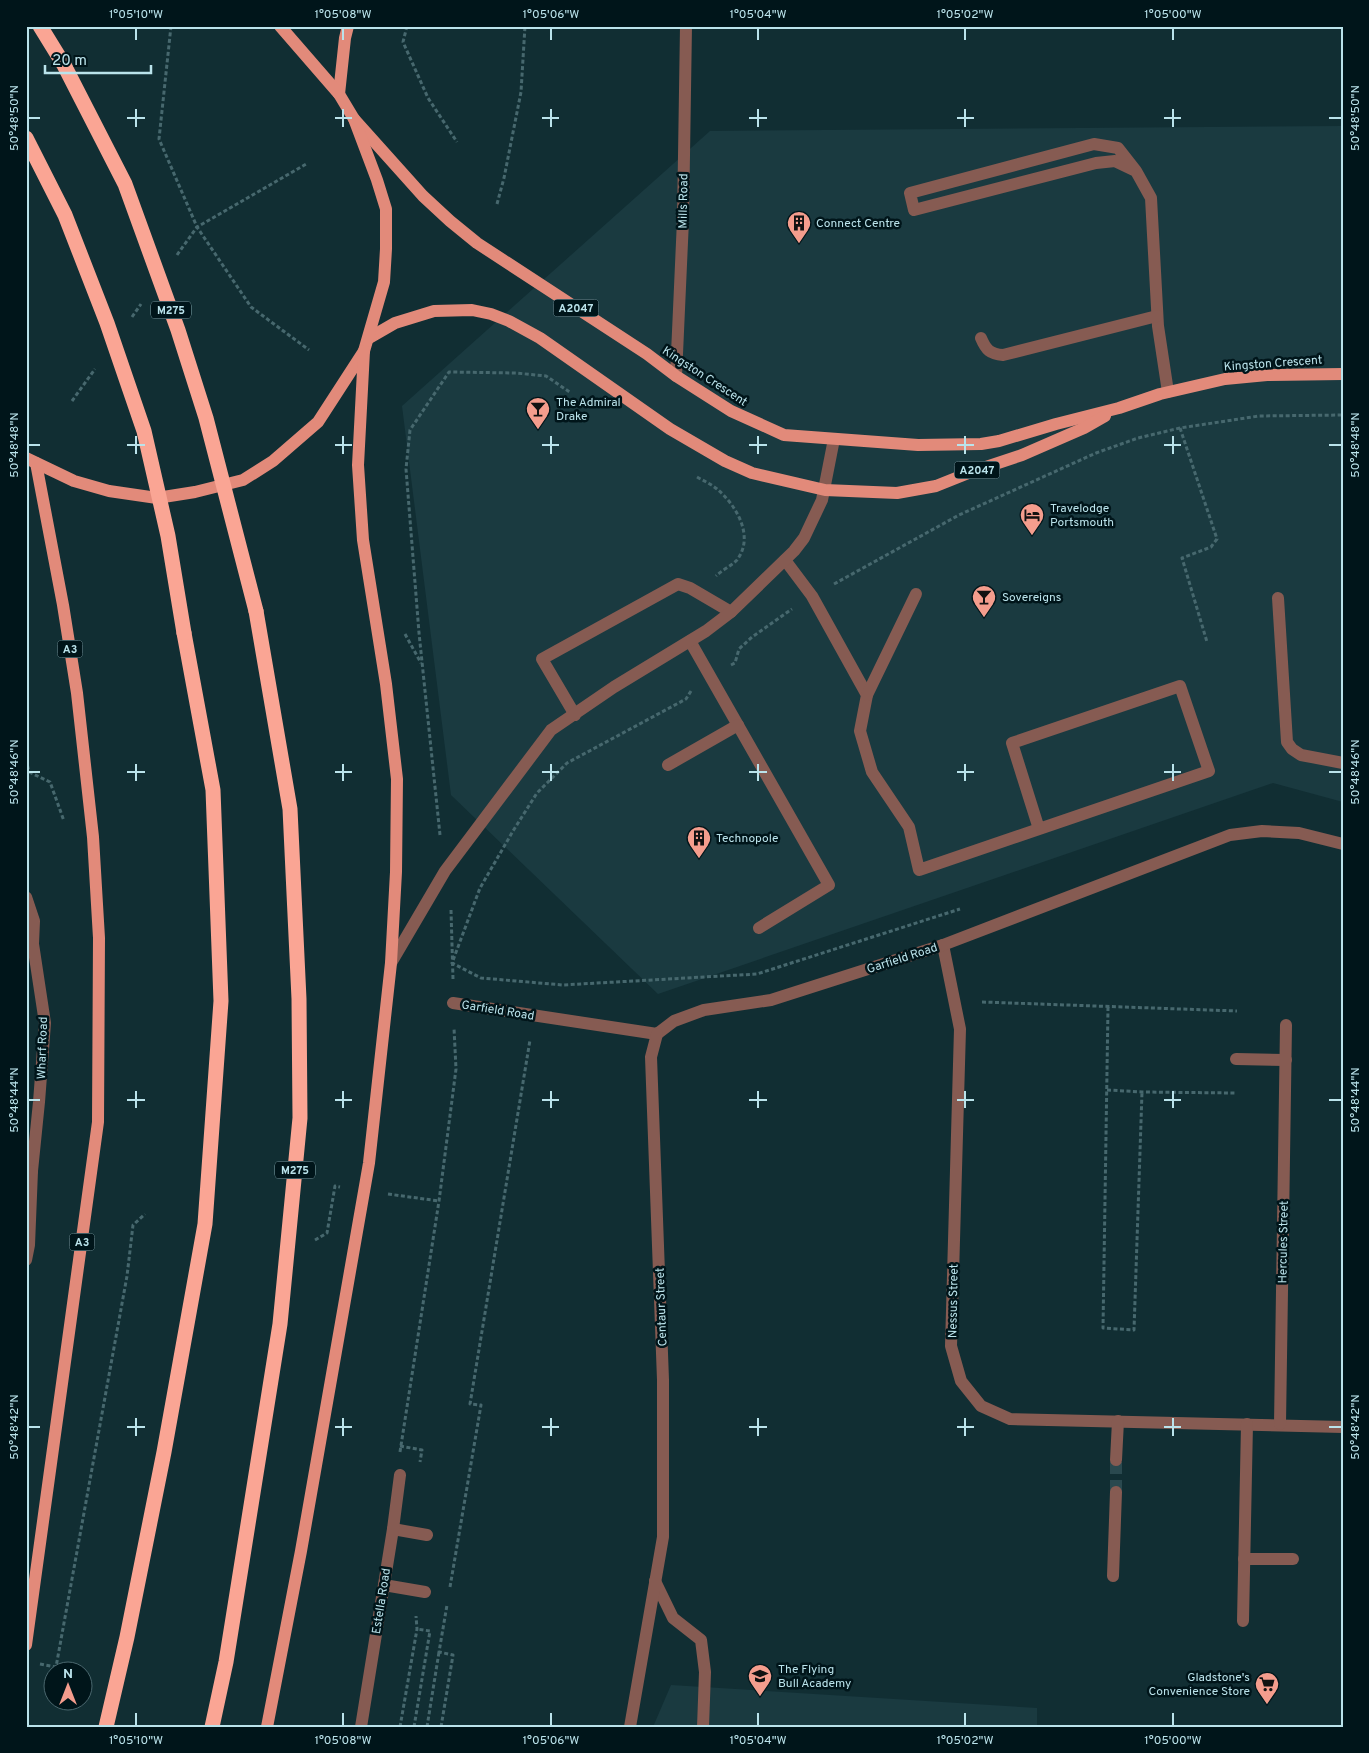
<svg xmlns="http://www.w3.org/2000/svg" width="1369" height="1753" viewBox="0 0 1369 1753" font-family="Overpass,sans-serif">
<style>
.built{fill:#1a3a40}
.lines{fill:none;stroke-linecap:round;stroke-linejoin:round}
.minor-tunnel{stroke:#2a494f;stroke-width:12;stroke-dasharray:12 6;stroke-linecap:butt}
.path{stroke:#47686e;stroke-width:3;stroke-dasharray:4 2.5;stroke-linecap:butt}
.minor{stroke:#865b52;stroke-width:12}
.major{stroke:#e28a7a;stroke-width:12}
.highway{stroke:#faa594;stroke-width:15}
.highway-bridge{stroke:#faa594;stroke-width:15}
.ticks{fill:none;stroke:#bae3eb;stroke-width:2}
.labels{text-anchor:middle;stroke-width:5;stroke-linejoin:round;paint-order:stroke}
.shield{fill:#00151a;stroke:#82a5ac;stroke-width:1}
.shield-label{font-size:11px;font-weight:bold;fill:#bae3eb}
.street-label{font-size:12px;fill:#bae3eb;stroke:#00151a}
.poi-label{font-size:12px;fill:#bae3eb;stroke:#00151a;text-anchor:start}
.neatline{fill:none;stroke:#bae3eb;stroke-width:2}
.ticks-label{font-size:12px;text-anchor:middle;fill:#bae3eb}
</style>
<rect width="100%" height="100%" fill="#112e33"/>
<g class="built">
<polygon points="1343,126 1343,802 1273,783 658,994 451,795 402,406 710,131"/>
<polygon points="671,1685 1037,1708 1037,1727 653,1727"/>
</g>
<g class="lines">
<polyline class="minor-tunnel" points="1116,1492 1116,1460"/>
<g class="path">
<polyline points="171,26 159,139 197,227 251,307 309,350"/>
<polyline points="407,26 403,42 428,98 457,142"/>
<polyline points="497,204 504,178 521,92 525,26"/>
<polyline points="177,255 197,227 308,163"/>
<polyline points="132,317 141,304"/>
<polyline points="72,401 95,369"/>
<polyline points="1180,428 1217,539 1211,547 1182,558 1207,642"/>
<path d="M697,477C704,481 711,484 717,489C736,505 755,536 737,560C731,566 722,570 716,576"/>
<polyline points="834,584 959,515 1096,453 1138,438 1180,428 1259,416 1343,415"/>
<polyline points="405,634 421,663"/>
<polyline points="731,665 735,663 739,649 752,637 792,609"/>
<polyline points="691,691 686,699 567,763 537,793 513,831 480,888 452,963 481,978 563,985 757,974 960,909"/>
<polyline points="26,759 29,772 26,775"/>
<polyline points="29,772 50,782 64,821"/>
<polyline points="440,835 419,633 406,469 410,430 449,372 516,373 546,376 571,393"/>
<polyline points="451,910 453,979"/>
<polyline points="982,1002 1237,1011"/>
<polyline points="1108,1007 1103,1328 1134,1330 1142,1092"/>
<polyline points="1107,1090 1142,1092 1235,1093"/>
<polyline points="388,1194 439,1201"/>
<polyline points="315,1240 327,1233 335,1186 340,1187"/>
<polyline points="400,1446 422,1450 420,1462"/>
<polyline points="400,1452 439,1201 456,1069 454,1028"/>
<polyline points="450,1587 481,1405 470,1404 530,1040"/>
<polyline points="40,1664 56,1667 127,1276 133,1225 145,1214"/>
<polyline points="400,1727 417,1629 416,1616"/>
<polyline points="414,1727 430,1631 417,1629"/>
<polyline points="427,1727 439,1652"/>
<polyline points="441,1727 453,1655 439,1652 447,1605"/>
</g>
<g class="minor">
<polyline points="1136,171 1115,161 1096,163 914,210 910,193 1094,144 1118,148 1136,171 1151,198 1158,326 1168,392"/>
<path d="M981,338C986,350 990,354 1003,355L1157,316"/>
<polyline points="676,376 683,220 686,26"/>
<polyline points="785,560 812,596 867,695 860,731 872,772 909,827 919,870 1209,771 1180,686 1012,743 1039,829"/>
<polyline points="1278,598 1287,742 1292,749 1301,755 1343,763"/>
<polyline points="690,641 829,885 759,928"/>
<polyline points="867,695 916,594"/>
<polyline points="575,715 542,659 678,584 690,588 731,612"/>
<polyline points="668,765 738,725"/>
<polyline points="26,897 34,921 33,944 45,1023 39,1102 32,1171 26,1180"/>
<polyline points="943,945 960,1029 951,1346 961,1381 981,1406 1010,1419 1343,1427"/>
<polyline points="391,963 445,871 551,730 614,687 706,631 731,612 794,551 804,538 822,500 834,439"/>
<polyline points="453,1003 657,1034 674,1021 704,1010 771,1000 943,945 1230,835 1262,831 1299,833 1343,844"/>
<polyline points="1236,1059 1286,1060"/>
<polyline points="26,1260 29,1245 32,1171"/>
<polyline points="1280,1424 1286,1025"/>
<polyline points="1116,1460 1118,1421"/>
<polyline points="393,1529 427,1535"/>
<polyline points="1244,1559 1293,1559"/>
<polyline points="1113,1576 1116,1492"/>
<polyline points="655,1581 673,1618 701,1640 705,1672 703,1727"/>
<polyline points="384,1585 425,1592"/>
<polyline points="1243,1621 1247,1424"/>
<polyline points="361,1727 393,1529 400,1475"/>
<polyline points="630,1727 663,1537 663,1380 651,1057 657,1034"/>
</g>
<g class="major">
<polyline points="339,94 345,38 348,26"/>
<polyline points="354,119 423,196 450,221 477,243 647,354 676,376 731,411 784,435 918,445 981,444 999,441 1056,424 1119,408 1160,394 1225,379 1267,375 1343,374"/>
<polyline points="369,338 395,323 434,311 472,310 491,314 509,321 540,338 670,429 725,461 752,473 825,490 897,493 936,486 971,472 1022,455 1084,428 1105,416"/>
<polyline points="26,458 74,481 109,491 157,498 195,492 243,480 273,461 318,422 364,351 384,282 386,249 386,209 377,180 354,119 339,94 280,26"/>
<polyline points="26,1645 98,1122 99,938 93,837 77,693 63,605 36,463"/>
<polyline points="267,1727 301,1551 369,1163 391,963 396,872 397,779 386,684 363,540 358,465 364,351"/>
</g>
<g class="highway">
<polyline points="106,1727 127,1637 164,1452 205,1224 221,1001 213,790 184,633"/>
<polyline points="212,1727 226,1662 280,1324 300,1118 299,999 290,809 256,611"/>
</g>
<g class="highway-bridge">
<polyline points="40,26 64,65 125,184 178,330 206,418 256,611"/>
<polyline points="26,138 65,215 107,323 144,431 168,536 184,633"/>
</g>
</g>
<path class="ticks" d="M136,28V40M343,28V40M551,28V40M758,28V40M965,28V40M1173,28V40M136,109V127M343,109V127M551,109V127M758,109V127M965,109V127M1173,109V127M28,118H40M127,118H145M335,118H352M542,118H559M749,118H767M957,118H974M1164,118H1181M1329,118H1342M136,436V454M343,436V454M551,436V454M758,436V454M965,436V454M1173,436V454M28,445H40M127,445H145M335,445H352M542,445H559M749,445H767M957,445H974M1164,445H1181M1329,445H1342M136,764V781M343,764V781M551,764V781M758,764V781M965,764V781M1173,764V781M28,772H40M127,772H145M335,772H352M542,772H559M749,772H767M957,772H974M1164,772H1181M1329,772H1342M136,1091V1108M343,1091V1108M551,1091V1108M758,1091V1108M965,1091V1108M1173,1091V1108M28,1100H40M127,1100H145M335,1100H352M542,1100H559M749,1100H767M957,1100H974M1164,1100H1181M1329,1100H1342M136,1418V1436M343,1418V1436M551,1418V1436M758,1418V1436M965,1418V1436M1173,1418V1436M28,1427H40M127,1427H145M335,1427H352M542,1427H559M749,1427H767M957,1427H974M1164,1427H1181M1329,1427H1342M136,1713V1726M343,1713V1726M551,1713V1726M758,1713V1726M965,1713V1726M1173,1713V1726"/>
<defs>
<g id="building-pin" transform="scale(1.25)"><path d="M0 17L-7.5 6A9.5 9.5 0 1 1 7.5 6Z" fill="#f49d8d" stroke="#00151a"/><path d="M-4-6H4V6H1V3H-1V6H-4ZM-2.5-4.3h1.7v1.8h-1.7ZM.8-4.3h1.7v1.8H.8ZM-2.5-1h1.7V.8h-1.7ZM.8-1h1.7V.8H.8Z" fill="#111"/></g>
<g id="bar-pin" transform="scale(1.25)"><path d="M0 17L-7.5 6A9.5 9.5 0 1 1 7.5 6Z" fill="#f49d8d" stroke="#00151a"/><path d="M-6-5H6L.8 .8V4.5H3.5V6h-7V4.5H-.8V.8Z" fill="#111"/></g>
<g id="hotel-pin" transform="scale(1.25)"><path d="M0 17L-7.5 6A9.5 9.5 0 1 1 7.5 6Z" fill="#f49d8d" stroke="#00151a"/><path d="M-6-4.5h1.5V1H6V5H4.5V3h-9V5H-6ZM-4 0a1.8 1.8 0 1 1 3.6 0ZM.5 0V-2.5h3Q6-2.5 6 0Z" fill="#111"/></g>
<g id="school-pin" transform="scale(1.25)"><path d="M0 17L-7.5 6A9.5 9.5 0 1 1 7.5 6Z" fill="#f49d8d" stroke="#00151a"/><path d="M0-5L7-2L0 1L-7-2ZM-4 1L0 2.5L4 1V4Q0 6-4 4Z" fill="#111"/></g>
<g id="supermarket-pin" transform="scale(1.25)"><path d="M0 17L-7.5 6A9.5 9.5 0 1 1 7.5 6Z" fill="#f49d8d" stroke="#00151a"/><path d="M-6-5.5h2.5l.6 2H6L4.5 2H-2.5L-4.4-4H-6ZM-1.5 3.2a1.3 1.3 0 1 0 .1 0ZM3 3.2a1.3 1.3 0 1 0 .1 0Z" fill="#111"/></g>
</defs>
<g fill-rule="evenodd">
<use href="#building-pin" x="799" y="223"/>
<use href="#bar-pin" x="538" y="409"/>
<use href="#hotel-pin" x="1032" y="515"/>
<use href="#bar-pin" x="984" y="597"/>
<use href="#building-pin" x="699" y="838"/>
<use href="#school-pin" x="760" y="1676"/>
<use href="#supermarket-pin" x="1267" y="1684"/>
</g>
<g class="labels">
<g class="shield">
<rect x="553.5" y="299.5" width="45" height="17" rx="4"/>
<rect x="151" y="301.5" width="40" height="17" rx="4"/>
<rect x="954.5" y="461.5" width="45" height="17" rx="4"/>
<rect x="57.5" y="640.5" width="25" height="17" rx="4"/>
<rect x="275" y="1161.5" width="40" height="17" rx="4"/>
<rect x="69.5" y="1233.5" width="25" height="17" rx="4"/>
</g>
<g class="shield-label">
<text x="576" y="312">A2047</text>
<text x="171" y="314">M275</text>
<text x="977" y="474">A2047</text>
<text x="70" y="653">A3</text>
<text x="295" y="1174">M275</text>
<text x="82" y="1246">A3</text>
</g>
<g class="street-label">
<text transform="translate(683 201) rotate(-89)" y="4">Mills Road</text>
<text transform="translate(1273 363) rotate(-4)" y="4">Kingston Crescent</text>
<text transform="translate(705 376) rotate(33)" y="4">Kingston Crescent</text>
<text transform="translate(902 958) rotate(-18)" y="4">Garfield Road</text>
<text transform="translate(498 1010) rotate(9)" y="4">Garfield Road</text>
<text transform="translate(42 1048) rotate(-88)" y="4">Wharf Road</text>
<text transform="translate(1283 1242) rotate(-89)" y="4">Hercules Street</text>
<text transform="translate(953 1301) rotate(-89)" y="4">Nessus Street</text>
<text transform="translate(661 1307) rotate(-92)" y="4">Centaur Street</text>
<text transform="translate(381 1601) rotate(-81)" y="4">Estella Road</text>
</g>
<g class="poi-label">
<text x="816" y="227">Connect Centre</text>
<text x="556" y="406">The Admiral<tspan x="556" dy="14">Drake</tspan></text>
<text x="1050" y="512">Travelodge<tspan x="1050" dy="14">Portsmouth</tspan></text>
<text x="1002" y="601">Sovereigns</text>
<text x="716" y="842">Technopole</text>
<text x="778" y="1673">The Flying<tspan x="778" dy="14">Bull Academy</tspan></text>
<text x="1250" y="1681" text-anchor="end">Gladstone's<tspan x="1250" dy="14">Convenience Store</tspan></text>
</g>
</g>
<rect width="1369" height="1753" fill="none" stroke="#00151a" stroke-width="55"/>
<g transform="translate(68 1686)"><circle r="24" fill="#00151a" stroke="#4a676e"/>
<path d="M0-4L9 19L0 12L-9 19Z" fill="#f49d8d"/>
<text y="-8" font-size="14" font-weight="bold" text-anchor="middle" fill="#bae3eb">N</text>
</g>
<path d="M45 65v8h106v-8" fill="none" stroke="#bae3eb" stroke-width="2.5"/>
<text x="52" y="65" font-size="15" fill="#bae3eb" stroke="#00151a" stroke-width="4" paint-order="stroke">20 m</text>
<rect x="28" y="28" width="1314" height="1698" class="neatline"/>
<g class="ticks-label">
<text x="136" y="18">1°05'10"W</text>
<text x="343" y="18">1°05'08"W</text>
<text x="551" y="18">1°05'06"W</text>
<text x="758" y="18">1°05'04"W</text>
<text x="965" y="18">1°05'02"W</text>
<text x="1173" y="18">1°05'00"W</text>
<text transform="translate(14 118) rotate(-90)" y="4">50°48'50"N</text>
<text transform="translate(1355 118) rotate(-90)" y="4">50°48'50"N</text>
<text transform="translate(14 445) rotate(-90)" y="4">50°48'48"N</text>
<text transform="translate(1355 445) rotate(-90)" y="4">50°48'48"N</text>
<text transform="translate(14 772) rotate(-90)" y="4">50°48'46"N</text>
<text transform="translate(1355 772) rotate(-90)" y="4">50°48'46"N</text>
<text transform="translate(14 1100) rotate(-90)" y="4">50°48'44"N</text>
<text transform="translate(1355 1100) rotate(-90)" y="4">50°48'44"N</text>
<text transform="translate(14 1427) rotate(-90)" y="4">50°48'42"N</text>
<text transform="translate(1355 1427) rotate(-90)" y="4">50°48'42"N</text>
<text x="136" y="1744">1°05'10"W</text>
<text x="343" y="1744">1°05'08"W</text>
<text x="551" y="1744">1°05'06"W</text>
<text x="758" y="1744">1°05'04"W</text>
<text x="965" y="1744">1°05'02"W</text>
<text x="1173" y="1744">1°05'00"W</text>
</g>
</svg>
